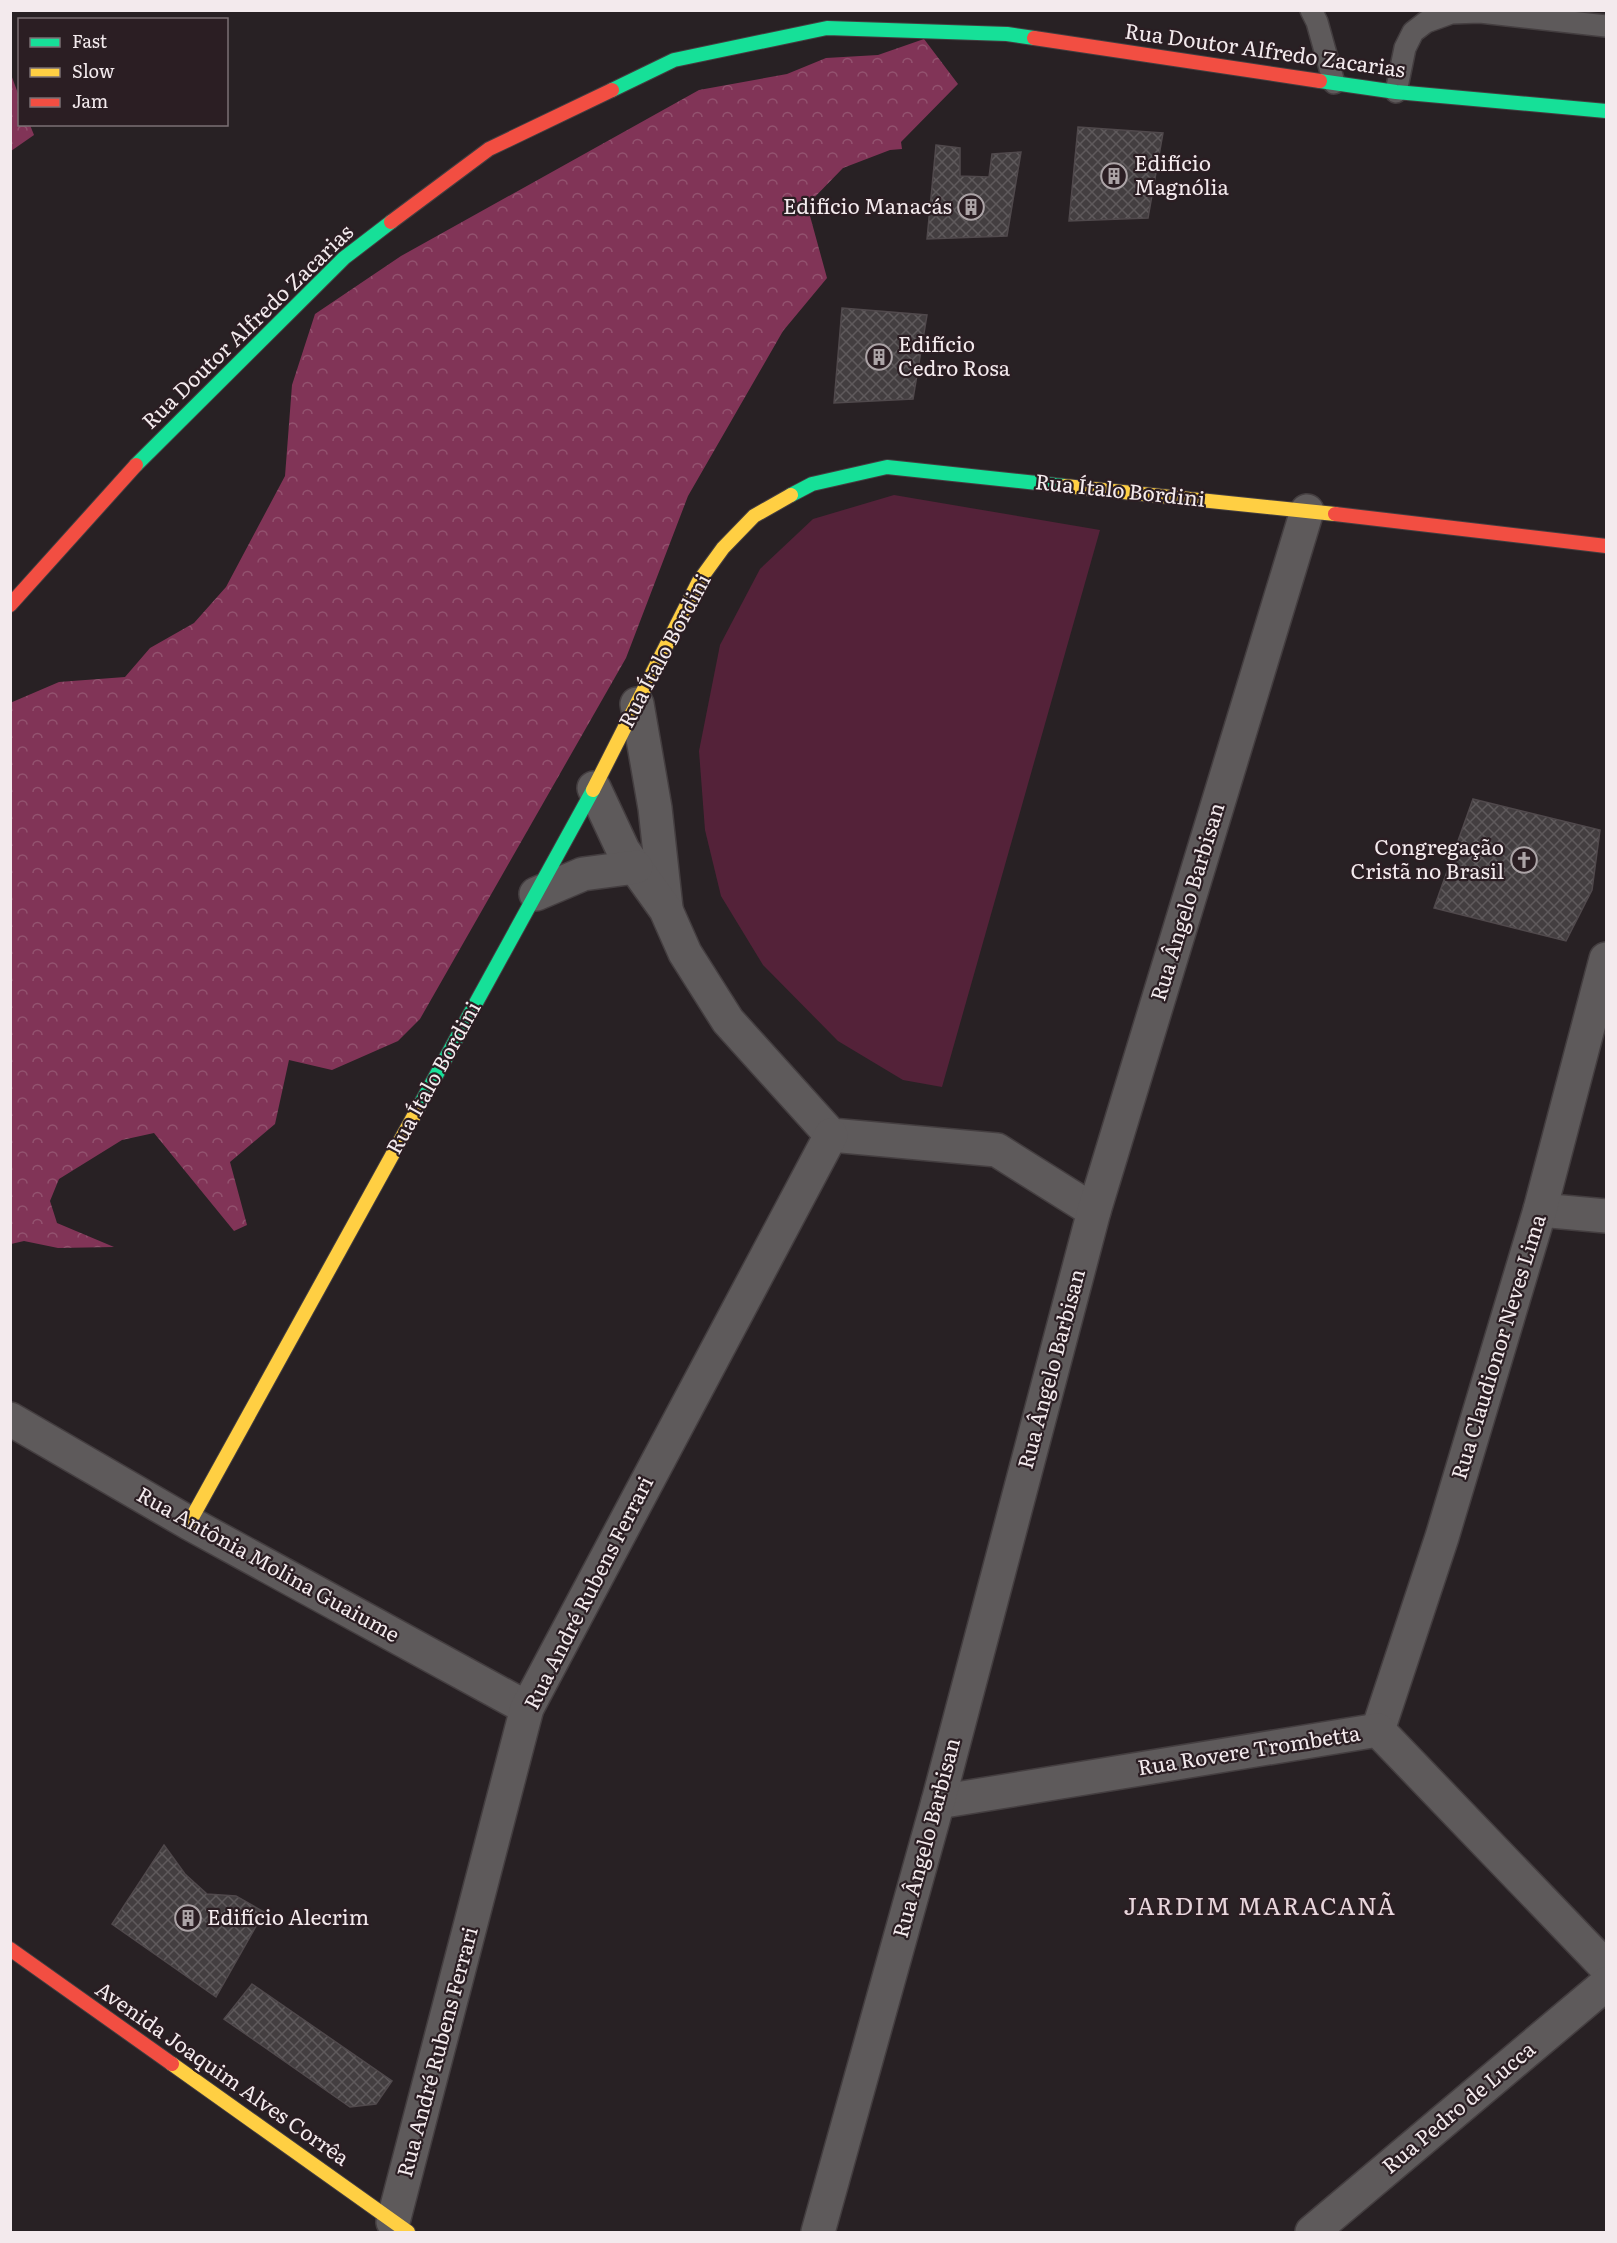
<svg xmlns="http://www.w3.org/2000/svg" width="1617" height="2243" viewBox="0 0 1617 2243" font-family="Literata,serif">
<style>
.forest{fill:url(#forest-crowns)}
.park{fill:#542239}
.building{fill:url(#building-cross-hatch);stroke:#50494c;stroke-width:1.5}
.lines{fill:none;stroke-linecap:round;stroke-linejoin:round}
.lane-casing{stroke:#443e40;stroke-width:24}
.street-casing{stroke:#443e40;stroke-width:36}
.fast-casing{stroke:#443e40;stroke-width:16}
.slow-casing{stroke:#443e40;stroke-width:16}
.jam-casing{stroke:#443e40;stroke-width:16}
.lane{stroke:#5e5a5b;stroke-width:21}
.street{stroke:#5e5a5b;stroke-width:33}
.fast{stroke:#16e098;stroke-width:14}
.slow{stroke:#ffcf43;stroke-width:14}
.jam{stroke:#f24e42;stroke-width:14}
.labels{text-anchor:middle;stroke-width:4.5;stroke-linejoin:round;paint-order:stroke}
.street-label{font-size:21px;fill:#f3eaed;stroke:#2b1e23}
.poi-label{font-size:21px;fill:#f3eaed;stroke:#2b1e23;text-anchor:start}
.quarter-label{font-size:24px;letter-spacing:1.5px;fill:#e8d6dc;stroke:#2b1e23}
</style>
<defs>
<pattern id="forest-crowns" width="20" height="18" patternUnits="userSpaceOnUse" patternTransform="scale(1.5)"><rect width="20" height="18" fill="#813457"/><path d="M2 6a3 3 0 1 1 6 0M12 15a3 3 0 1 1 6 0" fill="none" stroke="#93526f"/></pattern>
<pattern id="building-cross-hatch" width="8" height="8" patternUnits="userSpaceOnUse" patternTransform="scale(1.5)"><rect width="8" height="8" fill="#433e40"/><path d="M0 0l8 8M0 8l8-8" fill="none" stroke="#5f5a5c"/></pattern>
</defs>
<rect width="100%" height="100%" fill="#282124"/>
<g class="forest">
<polygon points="924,39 958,84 901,142 902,149 890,150 843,168 807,205 827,278 783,331 688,496 626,658 420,1019 398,1041 332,1070 289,1060 275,1124 230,1162 247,1225 234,1231 154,1133 122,1140 59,1179 50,1201 57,1223 114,1247 58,1248 24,1241 11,1244 10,703 59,682 125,677 150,648 194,623 226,587 285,476 292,385 315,314 401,256 699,90 787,74 826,58 878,55"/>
<polygon points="10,72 19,96 20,124 30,125 34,135 11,151"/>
</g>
<polygon class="park" points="894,495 1100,530 942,1087 903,1080 838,1041 763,965 721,896 705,830 699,751 720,645 760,569 813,519"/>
<g class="building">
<polygon points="1078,127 1163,133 1148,218 1069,221"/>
<polygon points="936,145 960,148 960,176 989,177 992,154 1021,152 1007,236 927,239"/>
<polygon points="842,308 927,315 913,399 834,403"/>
<polygon points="1473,799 1600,830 1592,890 1566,941 1434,908"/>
<polygon points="164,1845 185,1874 207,1894 236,1896 264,1912 216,1997 112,1924"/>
<polygon points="252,1984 392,2081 376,2104 350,2107 224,2019"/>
</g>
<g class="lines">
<g class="lane-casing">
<g id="lane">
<polyline points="1311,10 1317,22 1334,83"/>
<polyline points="1396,92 1405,48 1413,32 1426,22 1451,13 1480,12 1606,26"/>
</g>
</g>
<g class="street-casing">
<g id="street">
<polyline points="637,704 655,808 666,908"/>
<polyline points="594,788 623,850 666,910 685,953 728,1021 831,1135 997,1150 1094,1211"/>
<polyline points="536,894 583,874 636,867"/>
<polyline points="1540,1210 1606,1216"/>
<polyline points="10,1419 189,1523 527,1708"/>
<polyline points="1378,1730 1442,1537 1540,1210 1606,959"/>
<polyline points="938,1802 1378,1730 1606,1967"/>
<polyline points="393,2222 527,1708 831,1135"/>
<polyline points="818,2232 938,1802 1094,1211 1307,511"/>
<polyline points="1312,2232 1606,1984"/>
</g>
</g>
<g class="fast-casing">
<g id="fast">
<polyline points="1320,81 1396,92 1606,111"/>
<polyline points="612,90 674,60 827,28 1007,34 1034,38"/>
<polyline points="136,465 344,258 391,222"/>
<polyline points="791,495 812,484 887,467 1065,486"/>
<polyline points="416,1112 593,790"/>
</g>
</g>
<g class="slow-casing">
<g id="slow">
<polyline points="1065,486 1335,514"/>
<polyline points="593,790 699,581 723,548 754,516 791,495"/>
<polyline points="189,1523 416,1112"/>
<polyline points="172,2064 408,2232"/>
</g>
</g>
<g class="jam-casing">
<g id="jam">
<polyline points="1034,38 1320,81"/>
<polyline points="391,222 489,149 612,90"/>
<polyline points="1335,514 1606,546"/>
<polyline points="10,605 136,465"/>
<polyline points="10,1949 172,2064"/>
</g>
</g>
<use href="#lane" class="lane"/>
<use href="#street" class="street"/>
<use href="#fast" class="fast"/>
<use href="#slow" class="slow"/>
<use href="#jam" class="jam"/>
</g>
<defs>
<g id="building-ring" transform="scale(1.35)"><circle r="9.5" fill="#2b1e23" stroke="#aca4a7" stroke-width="1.5"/><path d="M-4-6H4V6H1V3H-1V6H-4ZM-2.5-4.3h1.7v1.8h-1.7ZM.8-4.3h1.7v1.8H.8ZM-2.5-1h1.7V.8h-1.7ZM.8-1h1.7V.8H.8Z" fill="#aca4a7"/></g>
<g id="church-ring" transform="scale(1.35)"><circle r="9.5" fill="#2b1e23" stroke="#aca4a7" stroke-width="1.5"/><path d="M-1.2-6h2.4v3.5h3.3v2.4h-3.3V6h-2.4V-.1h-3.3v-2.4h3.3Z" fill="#aca4a7"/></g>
</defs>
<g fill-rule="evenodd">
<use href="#building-ring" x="1114" y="176"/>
<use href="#building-ring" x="971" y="207"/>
<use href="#building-ring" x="879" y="357"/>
<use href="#church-ring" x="1524" y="860"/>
<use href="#building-ring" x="188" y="1918"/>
</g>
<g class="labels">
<g class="street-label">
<text transform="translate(1265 51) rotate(8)" y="7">Rua Doutor Alfredo Zacarias</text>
<text transform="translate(248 327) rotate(-44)" y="7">Rua Doutor Alfredo Zacarias</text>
<text transform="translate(1120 491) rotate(6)" y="7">Rua Ítalo Bordini</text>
<text transform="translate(665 651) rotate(-62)" y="7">Rua Ítalo Bordini</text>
<text transform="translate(1188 902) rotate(-73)" y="7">Rua Ângelo Barbisan</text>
<text transform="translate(434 1078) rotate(-61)" y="7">Rua Ítalo Bordini</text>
<text transform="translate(1499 1347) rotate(-73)" y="7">Rua Claudionor Neves Lima</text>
<text transform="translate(1052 1369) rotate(-75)" y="7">Rua Ângelo Barbisan</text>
<text transform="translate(268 1565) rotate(29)" y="7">Rua Antônia Molina Guaiume</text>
<text transform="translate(589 1593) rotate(-63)" y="7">Rua André Rubens Ferrari</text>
<text transform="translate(1249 1751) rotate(-9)" y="7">Rua Rovere Trombetta</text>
<text transform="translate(927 1838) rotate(-75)" y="7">Rua Ângelo Barbisan</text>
<text transform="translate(438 2052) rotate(-75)" y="7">Rua André Rubens Ferrari</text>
<text transform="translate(222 2074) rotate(35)" y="7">Avenida Joaquim Alves Corrêa</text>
<text transform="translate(1459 2108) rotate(-40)" y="7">Rua Pedro de Lucca</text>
</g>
<g class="poi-label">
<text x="1134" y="171">Edifício<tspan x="1134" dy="24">Magnólia</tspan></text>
<text x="952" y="214" text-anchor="end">Edifício Manacás</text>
<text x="898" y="352">Edifício<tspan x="898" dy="24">Cedro Rosa</tspan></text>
<text x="1504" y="855" text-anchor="end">Congregação<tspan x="1504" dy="24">Cristã no Brasil</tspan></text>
<text x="207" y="1925">Edifício Alecrim</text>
</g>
<g class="quarter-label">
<text x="1260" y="1915">JARDIM MARACANÃ</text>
</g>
</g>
<rect width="1617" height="2243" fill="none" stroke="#f3eaed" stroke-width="24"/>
<rect x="18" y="18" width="210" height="108" fill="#2b1e23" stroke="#7b7074" stroke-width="1.5"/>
<rect x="30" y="38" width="30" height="9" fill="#16e098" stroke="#7b7074" stroke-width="1.5"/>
<text x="72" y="48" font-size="18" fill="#f3eaed">Fast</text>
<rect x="30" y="68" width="30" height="9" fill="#ffcf43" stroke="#7b7074" stroke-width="1.5"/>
<text x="72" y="78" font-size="18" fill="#f3eaed">Slow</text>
<rect x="30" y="98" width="30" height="9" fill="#f24e42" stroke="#7b7074" stroke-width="1.5"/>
<text x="72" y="108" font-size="18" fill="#f3eaed">Jam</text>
</svg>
